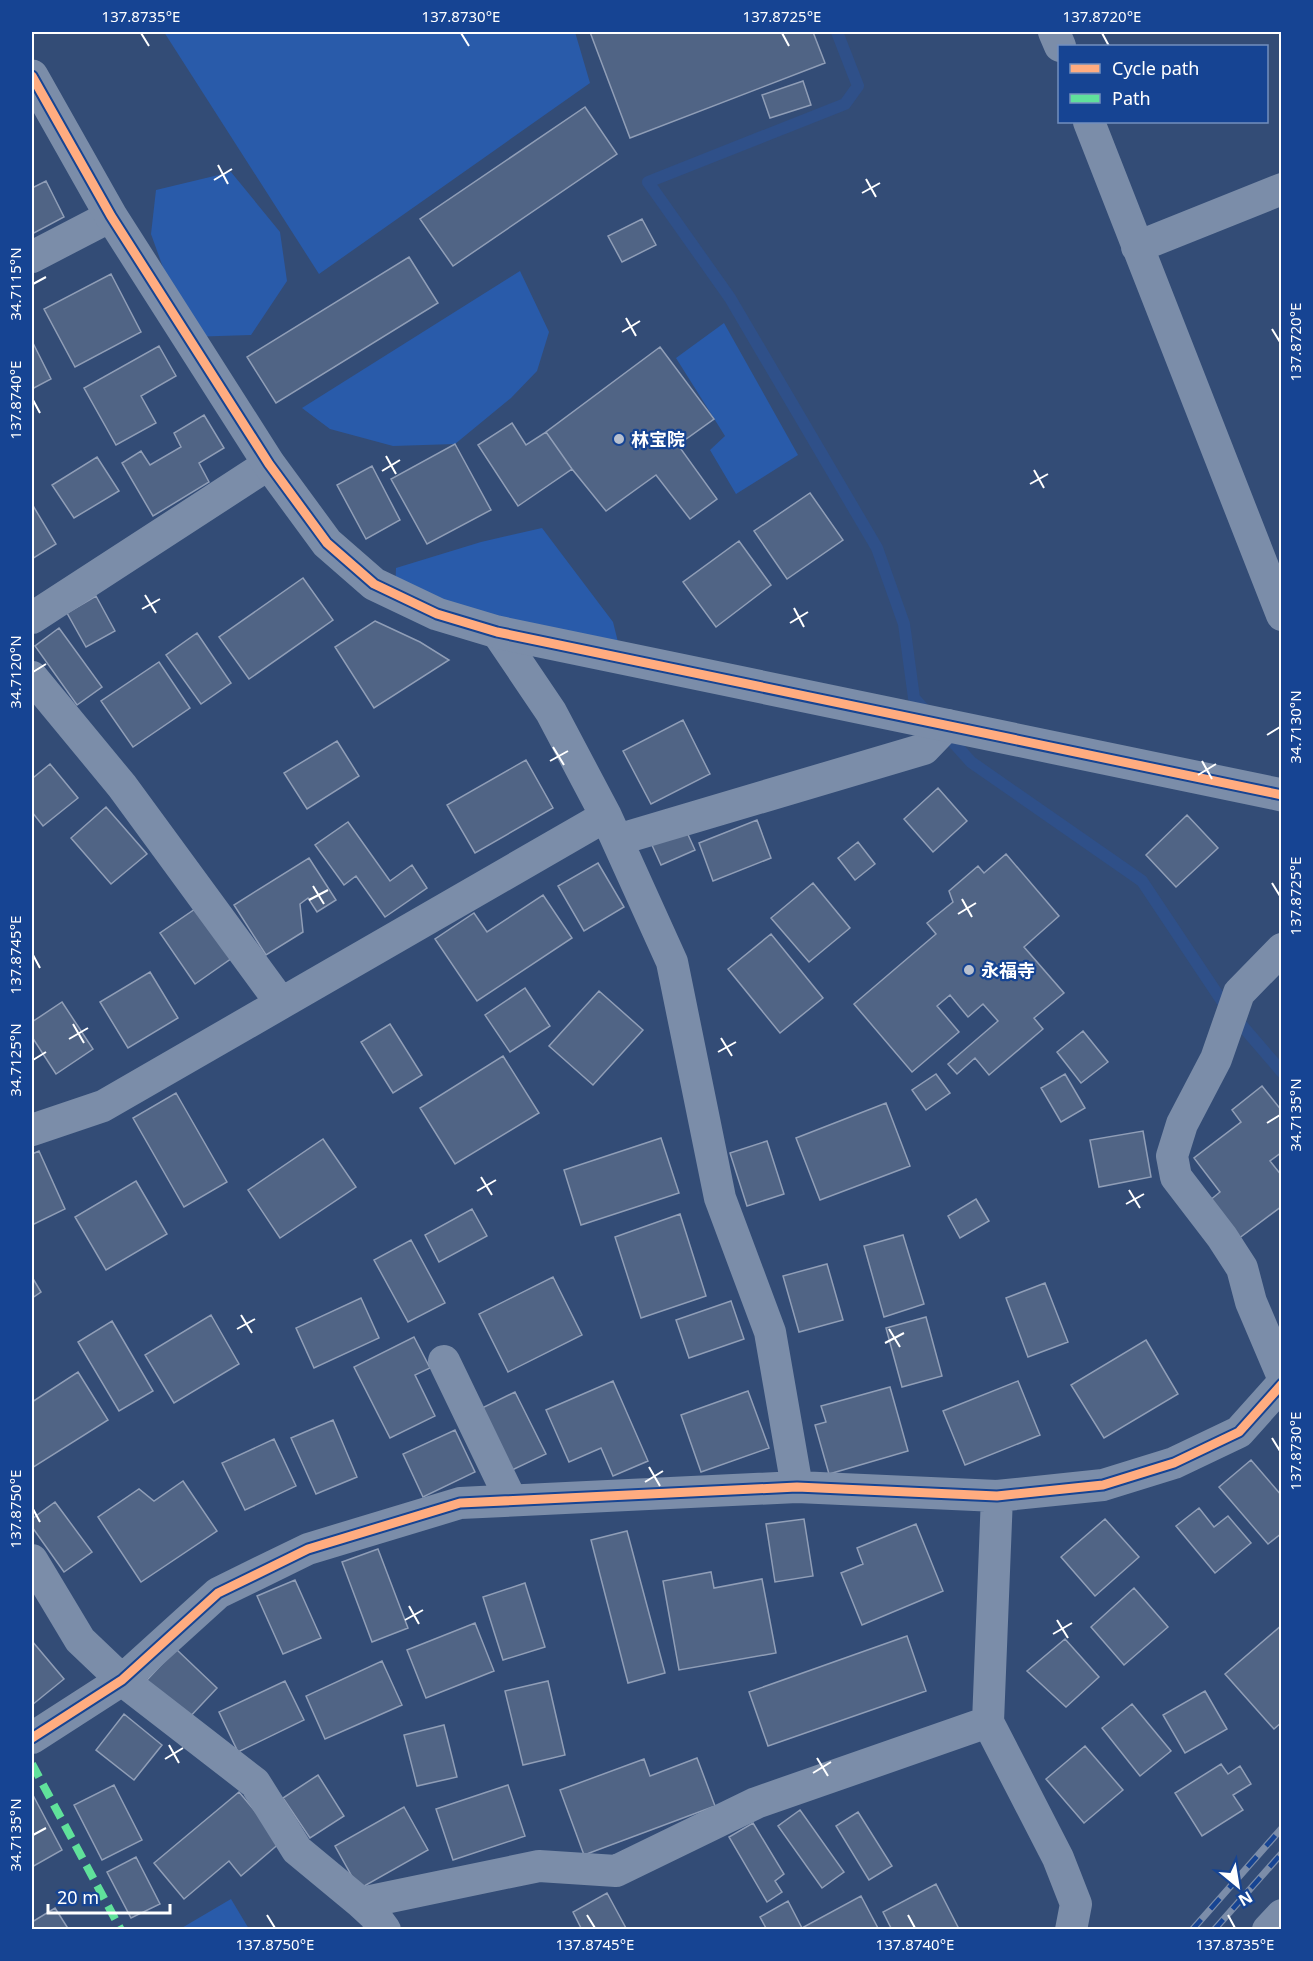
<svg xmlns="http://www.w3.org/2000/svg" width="1313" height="1961" font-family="'Noto Sans','Noto Sans JP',sans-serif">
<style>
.green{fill:#295baa}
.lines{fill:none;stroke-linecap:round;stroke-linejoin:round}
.stream{stroke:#2f5089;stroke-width:12}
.building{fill:#506485;stroke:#909eb7;stroke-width:1.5}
.minor{stroke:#7b8da9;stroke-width:32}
.tertiary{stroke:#7b8da9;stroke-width:33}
.rail-casing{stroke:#7c8da9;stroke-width:7}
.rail{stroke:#164493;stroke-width:4.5;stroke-dasharray:14;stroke-linecap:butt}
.quiet{stroke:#60e19b;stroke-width:8;stroke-dasharray:15 8;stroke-linecap:butt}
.cycleway-casing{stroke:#164493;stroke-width:13}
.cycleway{stroke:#ffac80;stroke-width:9}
.ticks{fill:none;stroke:#fff;stroke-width:2}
.poi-dot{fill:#b8c0cf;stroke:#164493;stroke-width:2}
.labels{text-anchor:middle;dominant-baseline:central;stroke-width:4.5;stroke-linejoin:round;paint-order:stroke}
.poi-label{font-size:18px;font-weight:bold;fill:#fff;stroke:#164493;text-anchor:start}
.neatline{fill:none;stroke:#fff;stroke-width:2}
.ticks-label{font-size:15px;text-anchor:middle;fill:#fff}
</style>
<rect width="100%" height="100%" fill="#334c76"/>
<path class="green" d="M164 32H575L590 83 319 274Z
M231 172 280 232 287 281 251 335 188 337 151 234 156 190Z
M520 271 549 332 537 371 511 398 455 444 393 446 330 429 302 408Z
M724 323 798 455 736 494 710 450 725 436 676 358Z
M542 528 613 622 622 658 395 594 396 568 481 542Z
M231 1899 249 1929H180Z"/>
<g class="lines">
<path class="stream" d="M837 32 858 86 845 104 648 182 730 298 877 548 904 624 914 698 929 715
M944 732 971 762 1142 881 1226 1007 1282 1072"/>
</g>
<path class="building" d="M590 32H813L825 63 630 138Z
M803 81 811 105 770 118 762 95Z
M585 107 617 154 453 266 420 219Z
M46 181 64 217 32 234V188Z
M642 219 656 245 622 262 608 236Z
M409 257 438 303 276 403 247 357Z
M111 274 141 332 75 367 44 309Z
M32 341 51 379 32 389Z
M159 346 176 376 141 396 156 423 116 445 84 388Z
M660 347 714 419 678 445 717 499 690 519 656 475 606 511 572 469 546 432Z
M204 415 224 448 199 463 209 482 153 516 122 463 141 451 150 465 181 447 174 433Z
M512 423 526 445 546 432 572 469 518 506 478 445Z
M455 444 491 510 427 544 391 479Z
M97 457 119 491 74 518 52 485Z
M372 466 400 520 366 539 337 485Z
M810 493 843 540 787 579 754 531Z
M32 504 56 544 32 559Z
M739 541 771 585 716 627 683 582Z
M303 578 333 620 249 679 219 637Z
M96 596 115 631 86 647 67 613Z
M375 621 420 642 449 660 374 708 335 647Z
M59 628 102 687 77 705 35 646Z
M197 633 231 683 201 704 166 655Z
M159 662 190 708 133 747 101 701Z
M683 720 710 774 651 804 623 751Z
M337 741 359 776 307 809 284 773Z
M526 760 553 808 475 853 447 805Z
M50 764 78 798 43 826 32 812V775L34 777Z
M938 788 967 821 933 852 904 819Z
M106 807 147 854 111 884 71 838Z
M1187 815 1218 848 1176 887 1146 855Z
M757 820 771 858 713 881 699 843Z
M348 822 390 881 412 865 427 888 385 917 356 876 344 885 315 845Z
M685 828 695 850 661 865 651 843Z
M858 842 875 864 855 880 838 858Z
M1006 854 1059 916 1024 947 1064 993 1034 1018 1043 1029 989 1075 975 1058 957 1074 948 1064 998 1021 983 1004 968 1017 950 995 937 1006 959 1032 912 1072 854 1004 936 934 927 923 953 902 949 891 978 866 984 873Z
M309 858 336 900 317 912 308 898 300 904 303 932 266 955 234 905Z
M598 863 624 907 584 931 558 886Z
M813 883 850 928 809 962 771 918Z
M543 895 572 938 477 1001 435 939 474 913 487 932Z
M198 907 232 958 195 984 160 933Z
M771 934 823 998 780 1033 728 969Z
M150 972 178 1018 128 1048 100 1002Z
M525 988 550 1026 510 1052 485 1015Z
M599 991 643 1030 593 1085 549 1046Z
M62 1002 93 1049 56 1074 32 1037V1022Z
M390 1024 422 1075 393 1093 361 1042Z
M1083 1031 1108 1062 1081 1083 1057 1052Z
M503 1056 539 1113 455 1164 420 1108Z
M936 1074 950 1093 926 1110 912 1090Z
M1065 1074 1085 1108 1061 1122 1041 1088Z
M1262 1086 1282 1111V1152L1270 1161 1282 1176V1206L1238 1239 1209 1201 1220 1192 1194 1158 1241 1122 1232 1110Z
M176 1093 227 1182 184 1207 133 1118Z
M886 1103 910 1166 820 1200 796 1138Z
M1143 1131 1151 1177 1099 1187 1090 1140Z
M661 1138 679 1193 581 1225 564 1170Z
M323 1139 356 1187 280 1238 248 1190Z
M767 1141 784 1194 747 1206 730 1153Z
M39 1151 65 1209 32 1225V1154Z
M136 1181 167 1234 106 1270 75 1217Z
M976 1199 989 1221 960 1238 948 1216Z
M472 1209 487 1236 439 1262 425 1235Z
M680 1214 706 1296 641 1318 615 1237Z
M903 1235 924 1304 884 1317 864 1246Z
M411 1240 445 1303 408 1322 374 1260Z
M827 1264 843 1320 799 1332 783 1276Z
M32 1277 41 1292 32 1298Z
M553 1277 582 1335 508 1372 479 1314Z
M1045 1283 1068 1342 1028 1357 1006 1298Z
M361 1298 379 1338 314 1368 296 1328Z
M731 1301 744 1339 689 1358 676 1320Z
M211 1315 239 1364 174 1403 145 1355Z
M926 1317 942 1376 902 1387 886 1328Z
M112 1321 153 1391 119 1411 78 1342Z
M414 1337 430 1368 415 1375 435 1416 390 1438 354 1367Z
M1146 1340 1178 1394 1104 1438 1071 1385Z
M78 1372 108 1420 32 1468V1402Z
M613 1381 648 1461 613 1476 601 1448 569 1462 546 1410Z
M1018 1381 1040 1435 965 1465 943 1411Z
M890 1387 908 1451 829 1474 815 1425 826 1422 821 1406Z
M748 1391 769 1448 701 1472 681 1415Z
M515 1392 546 1454 510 1471 480 1409Z
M333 1420 357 1477 316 1494 291 1438Z
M455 1430 475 1472 423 1497 403 1454Z
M274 1439 296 1486 245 1510 222 1463Z
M1251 1460 1282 1496V1533L1268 1544 1219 1487Z
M183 1481 217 1531 141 1582 98 1517 139 1489 154 1501Z
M55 1502 92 1552 64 1572 32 1527V1519Z
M1199 1508 1214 1527 1228 1516 1251 1543 1215 1573 1176 1526Z
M804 1519 813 1576 775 1582 766 1524Z
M1105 1519 1139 1557 1095 1596 1061 1557Z
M916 1524 943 1591 862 1625 841 1573 863 1564 857 1548Z
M627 1531 665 1673 628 1683 591 1540Z
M378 1549 408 1628 372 1642 342 1562Z
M711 1572 714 1588 762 1579 776 1653 679 1670 663 1581Z
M295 1580 321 1638 283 1654 257 1596Z
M525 1583 545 1647 503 1660 483 1597Z
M1134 1588 1168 1627 1124 1665 1091 1627Z
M475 1623 494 1671 426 1698 407 1650Z
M1282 1625V1722L1274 1729 1225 1674Z
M907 1636 926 1691 768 1746 749 1692Z
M1065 1639 1099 1677 1066 1707 1027 1671Z
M32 1641 64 1679 32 1705Z
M176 1649 217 1688 187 1720 146 1681Z
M382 1661 402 1705 325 1739 306 1696Z
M285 1681 304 1720 238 1752 219 1712Z
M548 1681 565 1755 523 1765 505 1691Z
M1205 1691 1227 1729 1185 1753 1163 1715Z
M1132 1704 1171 1751 1140 1776 1102 1728Z
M124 1714 162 1745 134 1780 96 1750Z
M444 1725 457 1777 417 1786 404 1735Z
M1085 1746 1123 1790 1084 1823 1046 1779Z
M697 1758 715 1806 584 1855 560 1790 644 1759 650 1776Z
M1221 1764 1228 1774 1240 1766 1251 1784 1233 1795 1243 1810 1202 1836 1175 1793Z
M318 1775 344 1816 310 1838 283 1798Z
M114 1785 142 1840 102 1860 74 1805Z
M508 1785 525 1836 453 1860 436 1809Z
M239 1792 281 1842 241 1876 229 1861 184 1899 154 1863Z
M34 1797 62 1850 32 1867V1799Z
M404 1807 428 1850 359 1889 335 1846Z
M800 1810 844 1872 822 1888 778 1826Z
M858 1812 892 1866 869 1880 836 1826Z
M753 1823 784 1874 775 1881 782 1892 767 1902 729 1837Z
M136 1857 160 1904 131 1918 107 1872Z
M936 1884 959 1929 892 1930 883 1912Z
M607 1893 627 1930H582L573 1912Z
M861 1896 879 1930H767L760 1917 788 1901 802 1928Z
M55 1908 69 1930H32V1922Z"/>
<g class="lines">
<path class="minor" d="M1054 32 1060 46
M1089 122 1282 615
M1137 247 1282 189
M32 257 111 216
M32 618 269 464
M497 632 551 712 606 816 672 962 720 1198 770 1332 797 1487
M32 677 122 786 281 1003
M617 840 924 749 947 725
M1282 949 1239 993 1216 1059 1182 1124 1172 1156 1176 1177 1222 1237 1242 1268 1251 1302 1282 1375
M32 1130 103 1106 606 816
M444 1361 511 1500
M997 1496 988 1722 1058 1858 1076 1904 1071 1930
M32 1560 80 1640 122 1680 255 1783 297 1850 361 1903 374 1915 385 1930
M32 1738 122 1680 218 1593 308 1549 460 1503 797 1487 997 1496 1103 1485 1174 1463 1239 1432 1282 1384
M361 1903 539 1866 616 1871 756 1803 988 1722
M1268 1930 1282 1915"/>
<path class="tertiary" d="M32 76 111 216 269 464 327 543 374 584 437 614 497 632 1282 795"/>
<defs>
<path id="rail" d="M1192 1930 1282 1828
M1214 1930 1282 1853"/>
</defs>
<use href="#rail" class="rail-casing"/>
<use href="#rail" class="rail"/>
<path class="quiet" d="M32 1764 121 1930"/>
<defs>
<path id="cycleway" d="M32 76 111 216 269 464 327 543 374 584 437 614 497 632 1282 795
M32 1738 122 1680 218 1593 308 1549 460 1503 797 1487 997 1496 1103 1485 1174 1463 1239 1432 1282 1384"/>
</defs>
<use href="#cycleway" class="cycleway-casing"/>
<use href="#cycleway" class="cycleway"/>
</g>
<path class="ticks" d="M141 33 149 46M461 33 469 46M782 33 789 46M1102 33 1109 46M218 165 228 184M866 179 876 197M214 180 232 169M862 193 880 183M33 284 46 277M626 318 636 336M1272 329 1280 342M622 332 640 321M33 400 40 413M386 456 396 474M1034 470 1044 488M382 471 400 460M1030 484 1048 474M145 595 156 613M794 608 804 627M142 609 160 599M790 623 808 612M33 672 46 664M1267 735 1280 727M553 747 564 765M550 761 568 751M1202 761 1212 779M1198 775 1216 764M1272 883 1280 896M313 886 324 904M962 899 972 917M309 900 328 890M958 914 976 903M33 955 40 968M73 1024 84 1043M721 1038 732 1056M69 1039 88 1028M718 1052 736 1042M33 1060 46 1052M1267 1123 1280 1115M481 1177 492 1195M1129 1190 1140 1208M477 1191 496 1180M1126 1204 1144 1194M241 1315 252 1333M237 1329 255 1319M889 1329 900 1347M885 1343 904 1333M1272 1438 1280 1451M649 1467 660 1486M645 1482 663 1471M33 1509 40 1522M409 1606 419 1624M405 1620 423 1610M1057 1620 1068 1638M1053 1634 1072 1623M169 1745 179 1763M817 1758 828 1776M165 1759 183 1748M813 1773 831 1762M33 1835 46 1828M267 1915 275 1928M587 1915 595 1928M908 1915 915 1928M1228 1915 1235 1928"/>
<g class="poi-dot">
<circle cx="619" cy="439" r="6"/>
<circle cx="969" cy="970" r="6"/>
</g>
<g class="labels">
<g class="poi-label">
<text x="631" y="439">林宝院</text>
<text x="981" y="970">永福寺</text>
</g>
</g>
<rect width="1313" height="1961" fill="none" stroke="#164493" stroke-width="66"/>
<rect x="1058" y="45" width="210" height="78" fill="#164493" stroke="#738fbe" stroke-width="1.5"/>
<rect x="1070" y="64" width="30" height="9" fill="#ffac80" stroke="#738fbe" stroke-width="1.5"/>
<text x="1112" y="75" font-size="18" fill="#ffffff">Cycle path</text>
<rect x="1070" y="94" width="30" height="9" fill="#60e19b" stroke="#738fbe" stroke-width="1.5"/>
<text x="1112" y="105" font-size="18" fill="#ffffff">Path</text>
<g transform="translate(1238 1886) rotate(150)" stroke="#164493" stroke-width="4.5" paint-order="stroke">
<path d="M0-4.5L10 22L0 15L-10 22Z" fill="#ffffff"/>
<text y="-9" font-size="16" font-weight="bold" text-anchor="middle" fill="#ffffff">N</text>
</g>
<path d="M48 1904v9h122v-9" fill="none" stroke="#ffffff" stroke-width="3"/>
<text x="57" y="1904" font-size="18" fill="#ffffff" stroke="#164493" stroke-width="4.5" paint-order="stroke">20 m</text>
<rect x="33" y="33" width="1247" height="1895" class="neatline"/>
<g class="ticks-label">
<text x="141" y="22">137.8735°E</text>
<text x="461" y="22">137.8730°E</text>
<text x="782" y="22">137.8725°E</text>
<text x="1102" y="22">137.8720°E</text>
<text transform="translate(16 284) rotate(-90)" y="5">34.7115°N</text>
<text transform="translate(1296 342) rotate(-90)" y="5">137.8720°E</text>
<text transform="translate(16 400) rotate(-90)" y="5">137.8740°E</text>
<text transform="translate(16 672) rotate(-90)" y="5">34.7120°N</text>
<text transform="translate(1296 727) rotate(-90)" y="5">34.7130°N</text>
<text transform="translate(1296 896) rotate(-90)" y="5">137.8725°E</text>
<text transform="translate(16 955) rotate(-90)" y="5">137.8745°E</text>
<text transform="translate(16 1060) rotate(-90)" y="5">34.7125°N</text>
<text transform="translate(1296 1115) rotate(-90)" y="5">34.7135°N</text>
<text transform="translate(1296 1451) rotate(-90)" y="5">137.8730°E</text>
<text transform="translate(16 1509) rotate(-90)" y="5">137.8750°E</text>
<text transform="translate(16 1835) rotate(-90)" y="5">34.7135°N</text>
<text x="275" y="1950">137.8750°E</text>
<text x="595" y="1950">137.8745°E</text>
<text x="915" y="1950">137.8740°E</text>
<text x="1235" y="1950">137.8735°E</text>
</g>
</svg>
